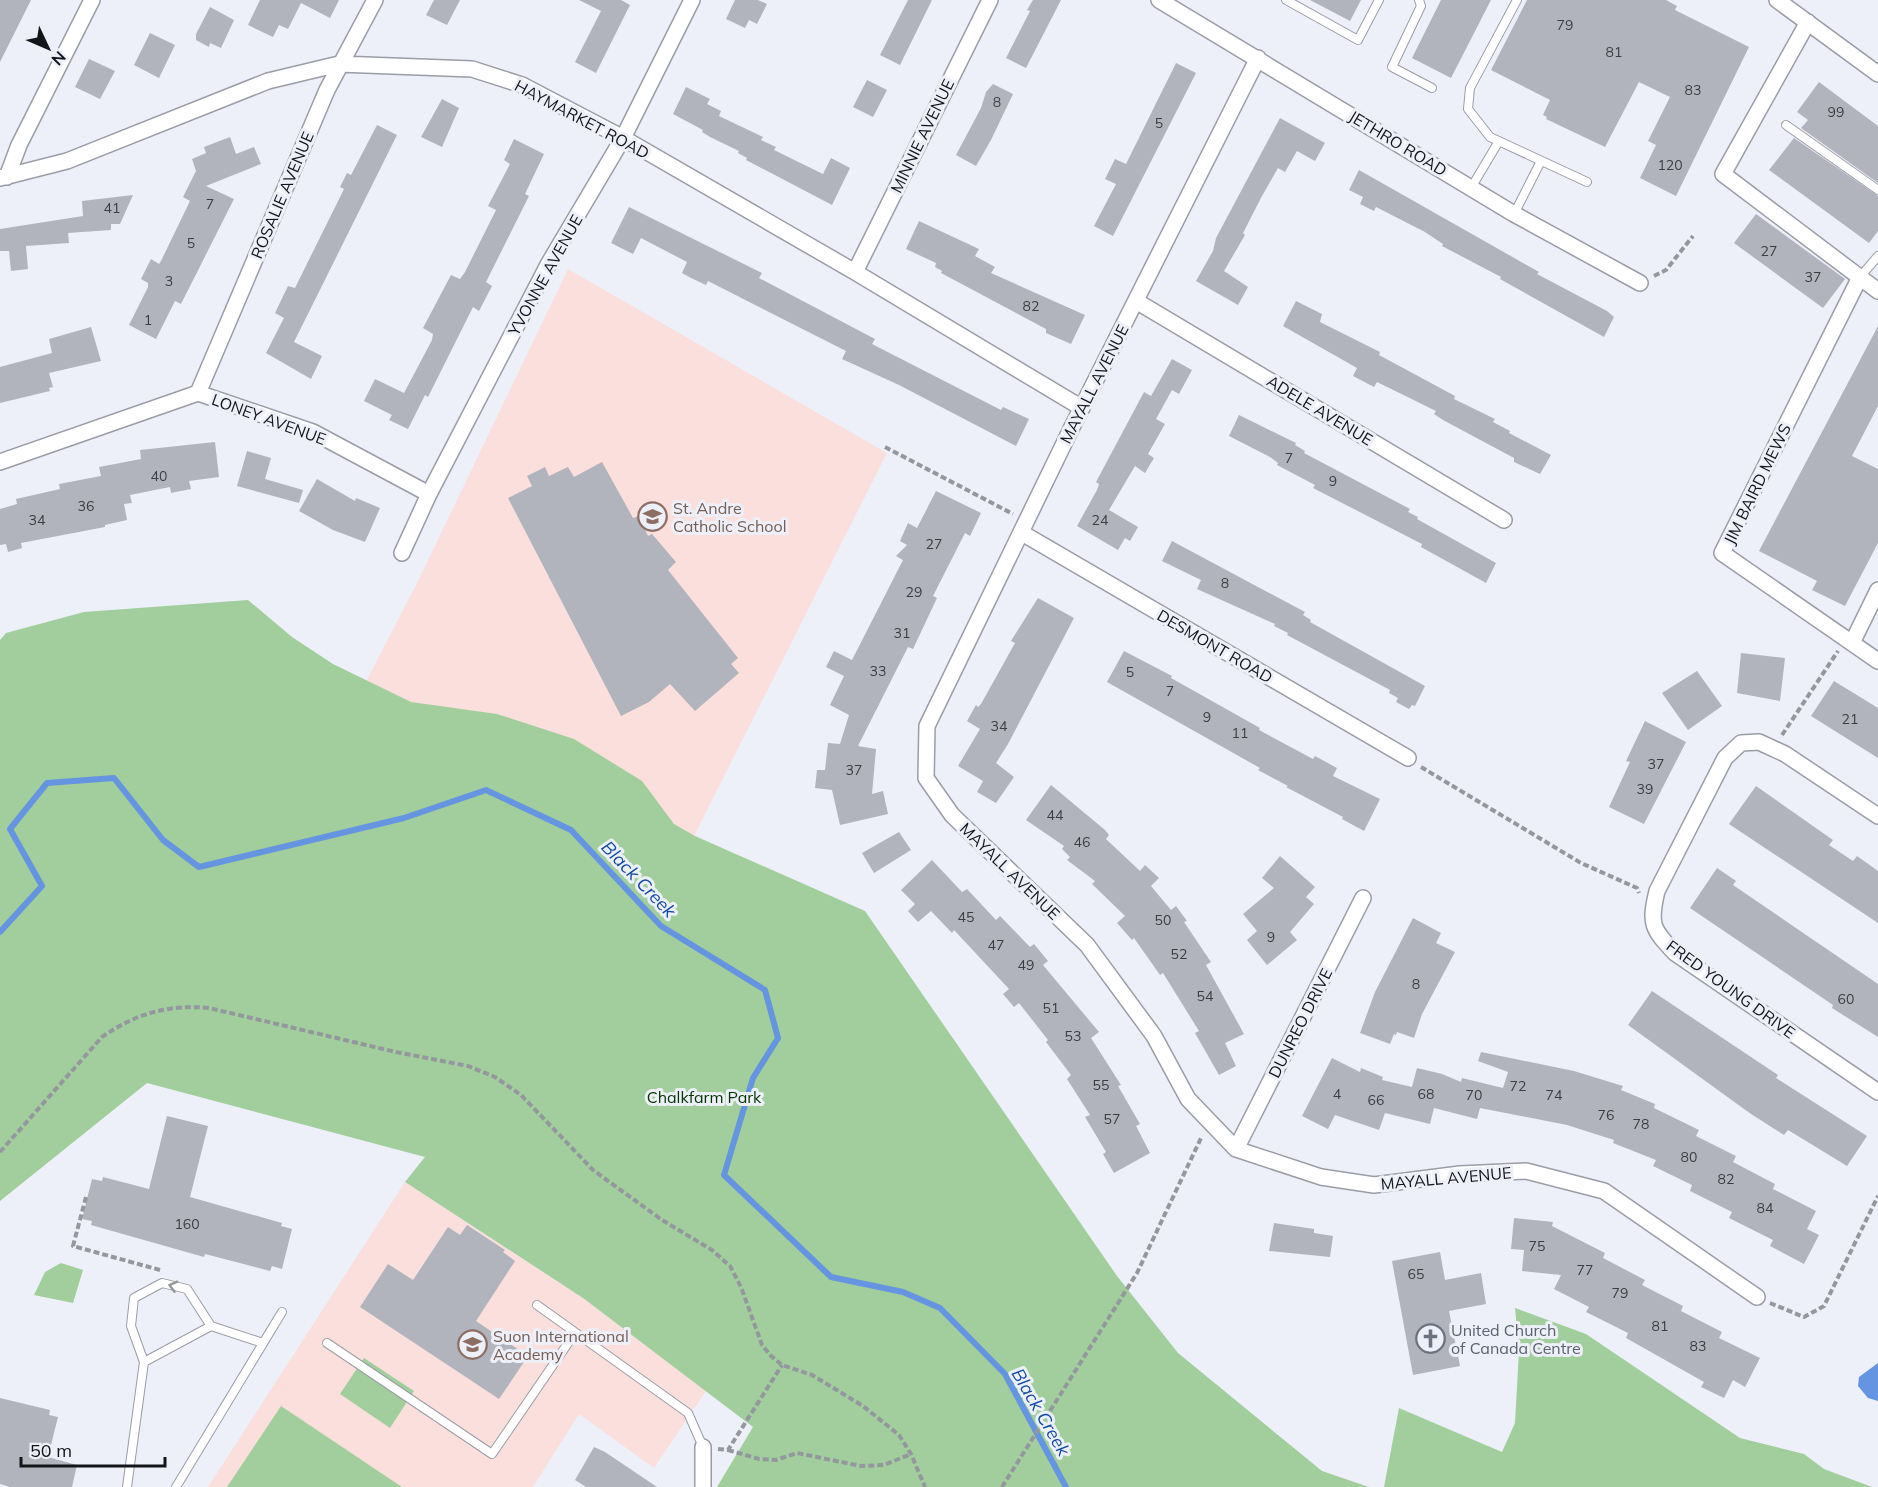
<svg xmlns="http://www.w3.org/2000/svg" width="1878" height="1487" font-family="Mulish,sans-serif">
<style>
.education{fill:#fadfdd}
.green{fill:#a1ce9c}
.water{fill:#6594e1}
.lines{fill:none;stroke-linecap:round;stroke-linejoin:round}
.stream{stroke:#6594e1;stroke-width:6}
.building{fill:#b1b4bc}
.service-casing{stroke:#9a9da5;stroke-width:10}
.minor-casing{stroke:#9a9da5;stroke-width:18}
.path{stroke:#95979e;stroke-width:4;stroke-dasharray:6 3;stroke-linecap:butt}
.service{stroke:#fff;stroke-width:8}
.minor{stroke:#fff;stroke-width:15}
.oneway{stroke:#959697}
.labels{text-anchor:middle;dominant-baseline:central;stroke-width:6;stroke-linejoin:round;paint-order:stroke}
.number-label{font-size:14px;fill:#3b3d41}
.street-label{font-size:16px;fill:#141518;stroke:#edf0f9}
.education-label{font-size:16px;fill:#785e54;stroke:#edf0f9;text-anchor:start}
.park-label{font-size:16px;fill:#033502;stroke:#edf0f9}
.worship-label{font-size:16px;fill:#5b616d;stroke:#edf0f9;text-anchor:start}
.water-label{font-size:18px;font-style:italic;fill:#134aa4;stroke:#edf0f9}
</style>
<rect width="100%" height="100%" fill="#edf0f9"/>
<path class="education" d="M568 269 887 453 694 836 531 740 354 705 418 581Z
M405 1182 583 1298 706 1391 654 1468 579 1414 533 1487H208Z"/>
<path class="green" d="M248 600 292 637 333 664 411 702 497 714 574 739 642 781 674 824 695 836 865 911 1117 1276 1178 1353 1322 1471 1369 1487H717L753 1427 583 1298 405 1182 425 1157 147 1083 0 1201V640L6 633 84 612Z
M61 1263 83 1270 73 1303 34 1295 45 1272Z
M1515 1308 1586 1334 1740 1438 1804 1454 1824 1469 1872 1487H1384L1399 1408 1502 1452 1515 1423 1519 1351Z
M364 1358 414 1391 390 1428 340 1394Z
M281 1406 402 1487H227Z"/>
<path class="water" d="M1878 1363V1401L1868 1398 1858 1386 1859 1377Z"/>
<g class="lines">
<path class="stream" d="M0 932 42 886 10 829 47 783 114 778 163 840 199 867 404 818 486 790 571 830 661 926 765 990 778 1038 753 1078 724 1175 831 1277 903 1292 940 1308 1005 1374 1066 1487"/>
</g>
<path class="building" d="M0 0H31L0 62Z
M260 0H339L330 18 301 3 288 29 279 25 273 37 248 25Z
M434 0H460L447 25 426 15Z
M579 0H621L630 5 596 73 575 62 601 11Z
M735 0H758L767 4 757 24 749 20 745 28 726 19Z
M908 0H932L900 65 880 55Z
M1033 0H1061L1026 68 1006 58 1030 11 1027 10Z
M1310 0H1361L1350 21Z
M1441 0H1491L1451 78 1412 58Z
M1527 0H1666L1677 6 1675 10 1749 47 1676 196 1640 178 1656 145 1648 141 1670 97 1639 82 1605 147 1546 119 1547 117 1543 115 1550 100 1491 70Z
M210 7 234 20 221 48 210 43 209 47 196 40V34Z
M150 33 175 45 159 78 134 65Z
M89 59 115 71 100 99 75 87Z
M1176 63 1196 73 1113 236 1094 226 1116 184 1105 179 1115 159 1126 164Z
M867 80 887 90 873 117 853 107Z
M1819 82 1878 126V183L1801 128 1808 120 1797 112Z
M993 84 1013 94 991 140 976 166 956 155 981 108 986 92Z
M686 87 710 99 707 104 721 111 719 116 763 137 761 140 776 147 774 150 823 174 831 158 850 168 832 205 746 160 747 158 738 153 739 151 710 137 702 132 703 130 673 114Z
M442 99 459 108 442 147 421 137Z
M1280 118 1325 143 1315 161 1297 151 1285 172 1278 168 1262 196 1243 233 1245 235 1224 271 1248 287 1238 305 1196 281 1213 251 1216 238Z
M377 125 397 135 294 342 322 356 311 379 266 353 284 318 275 313 288 286 295 288 344 189 340 187 347 173 351 175Z
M230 137 236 154 254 147 261 164 206 186 234 199 181 304 175 301 156 339 129 325 148 287V283L141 279 151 259 159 264 161 261 190 201 183 197 196 171 192 159 206 153 204 147Z
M1794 138 1878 196V231L1869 243 1769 170Z
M514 139 544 154 525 194 529 196 486 282 492 286 479 311 473 307 428 397 425 395 408 429 389 420 392 415 364 401 375 379 404 393 432 340 433 334 423 328 451 275 460 279 465 272 496 210 488 206 510 164 504 160Z
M1359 170 1539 272 1537 274 1607 311 1614 317 1604 337 1500 279 1501 277 1442 246 1443 244 1425 232 1376 207 1374 211 1360 204 1363 197 1349 190Z
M133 195 120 224H111V230L68 233 69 243 26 246 28 269 11 271 9 251H0V229L83 216 82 201Z
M629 207 762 273 759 278 875 339 872 344 1001 410 1003 407 1029 419 1016 446 899 385 842 359 846 351 708 281 706 285 691 278 682 273 687 262 641 238 633 254 611 243Z
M1756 214 1845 279 1823 308 1734 243Z
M919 221 979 249 975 256 995 267 991 273 1085 315 1071 344 1046 333V329L941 273 942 271 935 267 936 263 906 249Z
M1296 301 1322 314 1320 322 1380 352 1379 355 1455 396 1454 399 1495 419 1493 422 1510 431 1509 433 1551 455 1540 474 1514 462V458L1443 420 1434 414 1436 411 1377 382 1374 387 1353 376 1357 368 1283 326Z
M1878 326V406L1852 456 1878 469V543L1845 606 1812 590 1817 581 1759 551Z
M91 327 101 361 49 373 53 387 49 388 50 391 0 403V367L52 353 49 339Z
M1172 359 1192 370 1179 394 1172 390 1156 419 1165 424 1148 454 1154 458 1145 473 1135 466 1109 510 1138 527 1130 541 1125 538 1118 550 1077 526 1097 490 1099 484 1096 482 1144 392 1151 396Z
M1239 415 1296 443 1295 445 1305 451 1304 453 1410 509 1408 512 1418 517 1417 519 1496 563 1486 583 1421 547 1422 544 1313 488 1315 485 1277 465 1278 463 1270 457 1229 436Z
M215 442 219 477 189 481 191 489 171 493 170 487 130 495 132 503 124 504 127 520 105 525V527L21 543 22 548 8 552 6 544 0 545V509L17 504 16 499 60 489 59 484 101 476 99 467 141 459 140 450Z
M247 451 271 458 265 479 303 490 299 503 237 486Z
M602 462 633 518 639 516 648 536 652 534 676 562 668 570 738 658 731 664 739 673 695 711 670 684 649 702 621 716 508 498 532 486 527 476 545 467 549 476 568 467 574 477Z
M317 479 355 501 356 498 380 508 365 542 333 530 299 511Z
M936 491 981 513 970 536 965 533 933 596 937 598 913 649 908 647 858 746 876 749 872 794 883 791 888 814 840 825 832 790 815 788 817 770H825L828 743 840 744 849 715 830 705 844 676 826 667 834 651 852 660 903 560 896 556 907 545 900 541 908 523 917 528Z
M1172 541 1305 612 1303 615 1311 620 1310 622 1425 686 1415 706 1412 705 1409 709 1396 702 1398 698 1389 693 1390 690 1287 635 1288 633 1274 626 1275 624 1197 589 1201 580 1162 561Z
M1038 598 1074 618 1008 744 996 763 1014 777 996 803 977 792 983 781 958 766 980 729 967 721 976 705 978 707 981 704 1015 643 1011 641Z
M1124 651 1172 676 1171 678 1260 728 1259 730 1313 759 1315 756 1337 768 1333 776 1380 799 1364 831 1342 819 1343 817 1286 787 1288 786 1258 770 1260 768 1107 682Z
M1741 653 1785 658 1780 701 1737 693Z
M1697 671 1722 706 1688 730 1662 693Z
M1834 681 1878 708V758L1811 716Z
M1645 721 1686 742 1644 824 1609 807 1630 762 1626 761Z
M1051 785 1105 830 1109 835 1106 839 1140 871 1145 865 1159 878 1151 886 1171 910 1176 906 1187 921 1184 922 1211 962 1206 965 1244 1034 1225 1043 1236 1066 1219 1075 1195 1033 1199 1031 1163 973 1160 975 1134 938 1132 940 1117 923 1125 916 1092 884 1095 881 1067 860 1070 857 1062 849 1064 846 1026 820Z
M1756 786 1833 840 1829 845 1853 861 1857 856 1878 871V923L1729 824Z
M899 832 911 850 874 873 862 853Z
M1280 856 1315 887 1306 897 1314 904 1290 932 1297 940 1267 965 1247 940 1257 931 1243 914 1274 888 1262 878Z
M932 860 962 892 967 889 996 920 1000 916 1030 947 1034 944 1048 961 1043 965 1099 1032 1091 1038 1121 1085 1118 1086 1140 1124 1136 1126 1150 1153 1114 1173 1103 1154 1106 1152 1085 1117 1090 1115 1067 1079 1071 1075 1046 1042 1048 1040 1019 1003 1014 1007 1003 994 1009 989 954 930 952 933 931 911 918 922 908 911 915 904 901 890Z
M1717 868 1736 881 1733 885 1878 984V1037L1832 1008 1833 1005 1690 908Z
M1413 918 1441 933 1436 943 1455 952 1422 1014 1414 1038 1397 1032 1396 1035 1394 1034 1390 1044 1360 1033 1375 992Z
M1652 991 1778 1075 1776 1078 1867 1136 1847 1166 1788 1130 1784 1135 1751 1114 1628 1025Z
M1481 1052 1574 1071 1623 1086 1621 1090 1655 1104 1654 1108 1699 1130 1696 1136 1736 1156 1733 1162 1775 1184 1773 1189 1816 1211 1807 1229 1819 1235 1804 1264 1770 1246 1773 1240 1729 1218 1732 1212 1690 1191 1692 1185 1653 1166 1656 1160 1613 1143 1614 1140 1567 1125 1480 1108 1477 1119 1434 1108 1430 1124 1385 1113 1379 1130 1335 1115 1328 1129 1302 1116 1332 1058 1360 1072 1361 1068 1383 1077 1382 1080 1412 1087 1417 1068 1442 1074 1461 1082 1462 1078 1503 1088 1508 1072 1478 1061Z
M167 1116 208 1126 190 1197 282 1223 281 1226 292 1229 282 1269 272 1266 270 1271 205 1254 204 1257 91 1225 92 1221 82 1219 92 1179 102 1181 103 1177 149 1189Z
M1514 1218 1553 1222 1552 1226 1605 1253 1603 1258 1645 1280 1642 1285 1683 1306 1681 1311 1722 1332 1719 1338 1760 1358 1745 1387 1733 1380 1724 1398 1701 1387 1704 1382 1626 1338 1628 1333 1586 1312 1589 1307 1554 1289 1561 1275 1522 1271 1524 1250 1511 1249Z
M1274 1223 1314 1229V1233L1333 1236 1330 1257 1269 1251Z
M467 1225 505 1250 503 1252 515 1261 476 1321 528 1356 499 1399 360 1307 388 1264 413 1280 448 1227 460 1235Z
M1440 1252 1445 1280 1481 1273 1486 1304 1449 1311 1460 1366 1413 1375 1392 1261Z
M0 1398 50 1410 49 1415 58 1417 48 1457 77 1465 72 1487H10L0 1484Z
M594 1447 605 1452 657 1487H586L575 1480Z"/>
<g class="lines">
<defs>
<path id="service" d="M1286 0 1358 40 1379 0
M1419 0 1421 6 1392 67 1432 88
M1517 0 1470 88 1468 109 1490 137 1587 182
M1786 125 1878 190
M1471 188 1499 141
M1514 214 1541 161
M1860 277 1878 256
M537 1305 688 1413 703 1447
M327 1343 492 1454 575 1333
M144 1362 131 1326 134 1298 162 1283 187 1289 211 1326
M127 1487 144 1362 211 1326 263 1343
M176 1487 282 1312"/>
<path id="minor" d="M1159 0 1514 214 1640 283
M1777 0 1878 74
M1808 22 1723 174 1878 291
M1258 58 1071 429 927 726 926 778 952 815 1087 945 1154 1036 1188 1099 1236 1149 1321 1177 1374 1185 1460 1174 1526 1171 1604 1191 1757 1297
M7 177 19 145 92 0
M0 178 67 161 268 81 339 64 472 69 522 85 623 138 855 272 1082 408
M855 272 990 0
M1860 277 1722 553 1878 661
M1136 301 1504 520
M198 393 327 90 375 0
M0 462 198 393 313 432 429 494
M1022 533 1408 758
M402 553 429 494 549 263 623 138 692 0
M1852 643 1878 590
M1878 816 1785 754 1759 742 1741 743 1725 758 1657 891C1649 924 1652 929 1675 953L1878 1092
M1236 1149 1363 898
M703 1487V1447"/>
</defs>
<use href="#service" class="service-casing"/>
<use href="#minor" class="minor-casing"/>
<path class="path" d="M1654 276 1666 270 1693 236
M885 447 1013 514
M1782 735 1838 651
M1421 767 1581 863 1637 888 1639 893
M0 1152 102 1037C135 1014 168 1004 209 1008L396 1052 468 1066 495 1077 521 1095 593 1170 662 1220 712 1250 730 1266 741 1287 762 1345 771 1356 782 1365 812 1375 863 1406 899 1435 911 1454 925 1487
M86 1197 73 1246 160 1270
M1770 1303 1804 1317 1824 1306 1878 1196
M718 1449 728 1450 782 1365
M728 1450 759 1459 776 1460 797 1453 861 1466 884 1465 911 1454
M1002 1487 1137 1273 1202 1136"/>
<use href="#service" class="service"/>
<use href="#minor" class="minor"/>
</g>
<defs><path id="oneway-chevron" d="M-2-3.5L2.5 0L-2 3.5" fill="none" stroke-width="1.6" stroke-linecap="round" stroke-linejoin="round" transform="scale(1.5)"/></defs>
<use class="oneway" href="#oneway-chevron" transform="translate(173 1286) rotate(-165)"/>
<defs>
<symbol id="school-ring" viewBox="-11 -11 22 22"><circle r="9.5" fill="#edf0f9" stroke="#8d6e63" stroke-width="1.5"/><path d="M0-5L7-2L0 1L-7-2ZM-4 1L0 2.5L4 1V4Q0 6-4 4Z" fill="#8d6e63"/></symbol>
<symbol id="church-ring" viewBox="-11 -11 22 22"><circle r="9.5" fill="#edf0f9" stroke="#6b7280" stroke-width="1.5"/><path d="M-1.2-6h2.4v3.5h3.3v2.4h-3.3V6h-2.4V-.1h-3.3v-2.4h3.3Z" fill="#6b7280"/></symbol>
</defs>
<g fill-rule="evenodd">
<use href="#school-ring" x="636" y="500" width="33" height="33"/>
<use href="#church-ring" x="1414" y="1322" width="33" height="33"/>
<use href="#school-ring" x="456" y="1328" width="33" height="33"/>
</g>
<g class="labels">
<g class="number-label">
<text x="1565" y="25">79</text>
<text x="1614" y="52">81</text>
<text x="1693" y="90">83</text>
<text x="997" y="102">8</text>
<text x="1836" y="112">99</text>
<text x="1159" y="123">5</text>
<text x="1670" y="165">120</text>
<text x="210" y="204">7</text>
<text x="112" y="208">41</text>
<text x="191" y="243">5</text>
<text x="1769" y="251">27</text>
<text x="1813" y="277">37</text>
<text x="169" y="281">3</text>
<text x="1031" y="306">82</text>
<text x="148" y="320">1</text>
<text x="1289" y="458">7</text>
<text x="159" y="476">40</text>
<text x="1333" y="481">9</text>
<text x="86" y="506">36</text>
<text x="37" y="520">34</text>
<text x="1100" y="520">24</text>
<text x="934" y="544">27</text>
<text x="1225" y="583">8</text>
<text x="914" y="592">29</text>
<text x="902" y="633">31</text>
<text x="878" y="671">33</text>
<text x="1130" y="672">5</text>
<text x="1170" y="691">7</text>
<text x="1207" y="717">9</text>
<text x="1850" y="719">21</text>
<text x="999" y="726">34</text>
<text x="1240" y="733">11</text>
<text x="1656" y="764">37</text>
<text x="854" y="770">37</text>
<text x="1645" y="789">39</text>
<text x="1055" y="815">44</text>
<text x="1082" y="842">46</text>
<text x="966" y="917">45</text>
<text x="1163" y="920">50</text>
<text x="1271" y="937">9</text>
<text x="996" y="945">47</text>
<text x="1179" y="954">52</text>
<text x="1026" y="965">49</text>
<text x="1416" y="984">8</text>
<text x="1205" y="996">54</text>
<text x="1846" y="999">60</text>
<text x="1051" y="1008">51</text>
<text x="1073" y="1036">53</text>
<text x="1101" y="1085">55</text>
<text x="1518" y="1086">72</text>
<text x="1337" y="1094">4</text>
<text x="1426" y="1094">68</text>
<text x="1474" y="1095">70</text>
<text x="1554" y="1095">74</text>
<text x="1376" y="1100">66</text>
<text x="1606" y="1115">76</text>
<text x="1112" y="1119">57</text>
<text x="1641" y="1124">78</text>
<text x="1689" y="1157">80</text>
<text x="1726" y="1179">82</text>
<text x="1765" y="1208">84</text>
<text x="187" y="1224">160</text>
<text x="1537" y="1246">75</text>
<text x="1585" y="1270">77</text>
<text x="1416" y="1274">65</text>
<text x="1620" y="1293">79</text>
<text x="1660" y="1326">81</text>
<text x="1698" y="1346">83</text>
</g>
<g class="street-label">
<text transform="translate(582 119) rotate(28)">HAYMARKET ROAD</text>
<text transform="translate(922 136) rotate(-64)">MINNIE AVENUE</text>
<text transform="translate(1398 143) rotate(31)">JETHRO ROAD</text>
<text transform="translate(282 195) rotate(-67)">ROSALIE AVENUE</text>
<text transform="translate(545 275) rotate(-61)">YVONNE AVENUE</text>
<text transform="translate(1094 384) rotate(-63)">MAYALL AVENUE</text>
<text transform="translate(1320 410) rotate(31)">ADELE AVENUE</text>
<text transform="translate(269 419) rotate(20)">LONEY AVENUE</text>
<text transform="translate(1757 484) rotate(-64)">JIM BAIRD MEWS</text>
<text transform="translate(1215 646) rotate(30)">DESMONT ROAD</text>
<text transform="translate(1010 871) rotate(44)">MAYALL AVENUE</text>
<text transform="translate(1731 989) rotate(36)">FRED YOUNG DRIVE</text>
<text transform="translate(1300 1023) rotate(-63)">DUNREO DRIVE</text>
<text transform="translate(1446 1178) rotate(-5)">MAYALL AVENUE</text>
</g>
<g class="education-label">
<text x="673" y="508">St. Andre<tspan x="673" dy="18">Catholic School</tspan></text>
<text x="493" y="1336">Suon International<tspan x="493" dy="18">Academy</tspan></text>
</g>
<g class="park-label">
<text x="704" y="1097">Chalkfarm Park</text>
</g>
<g class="worship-label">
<text x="1451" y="1330">United Church<tspan x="1451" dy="18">of Canada Centre</tspan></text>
</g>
<g class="water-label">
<text transform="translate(639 879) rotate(46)">Black Creek</text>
<text transform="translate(1041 1412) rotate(60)">Black Creek</text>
</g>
</g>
<g transform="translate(48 48) rotate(134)" stroke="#edf0f9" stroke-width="4.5" paint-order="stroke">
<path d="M0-4.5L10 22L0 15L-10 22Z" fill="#141518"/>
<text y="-9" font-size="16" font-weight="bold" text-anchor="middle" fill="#141518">N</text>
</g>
<path d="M21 1457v9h144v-9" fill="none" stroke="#141518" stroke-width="3"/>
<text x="30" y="1457" font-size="18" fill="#141518" stroke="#edf0f9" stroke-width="4.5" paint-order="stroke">50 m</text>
</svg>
